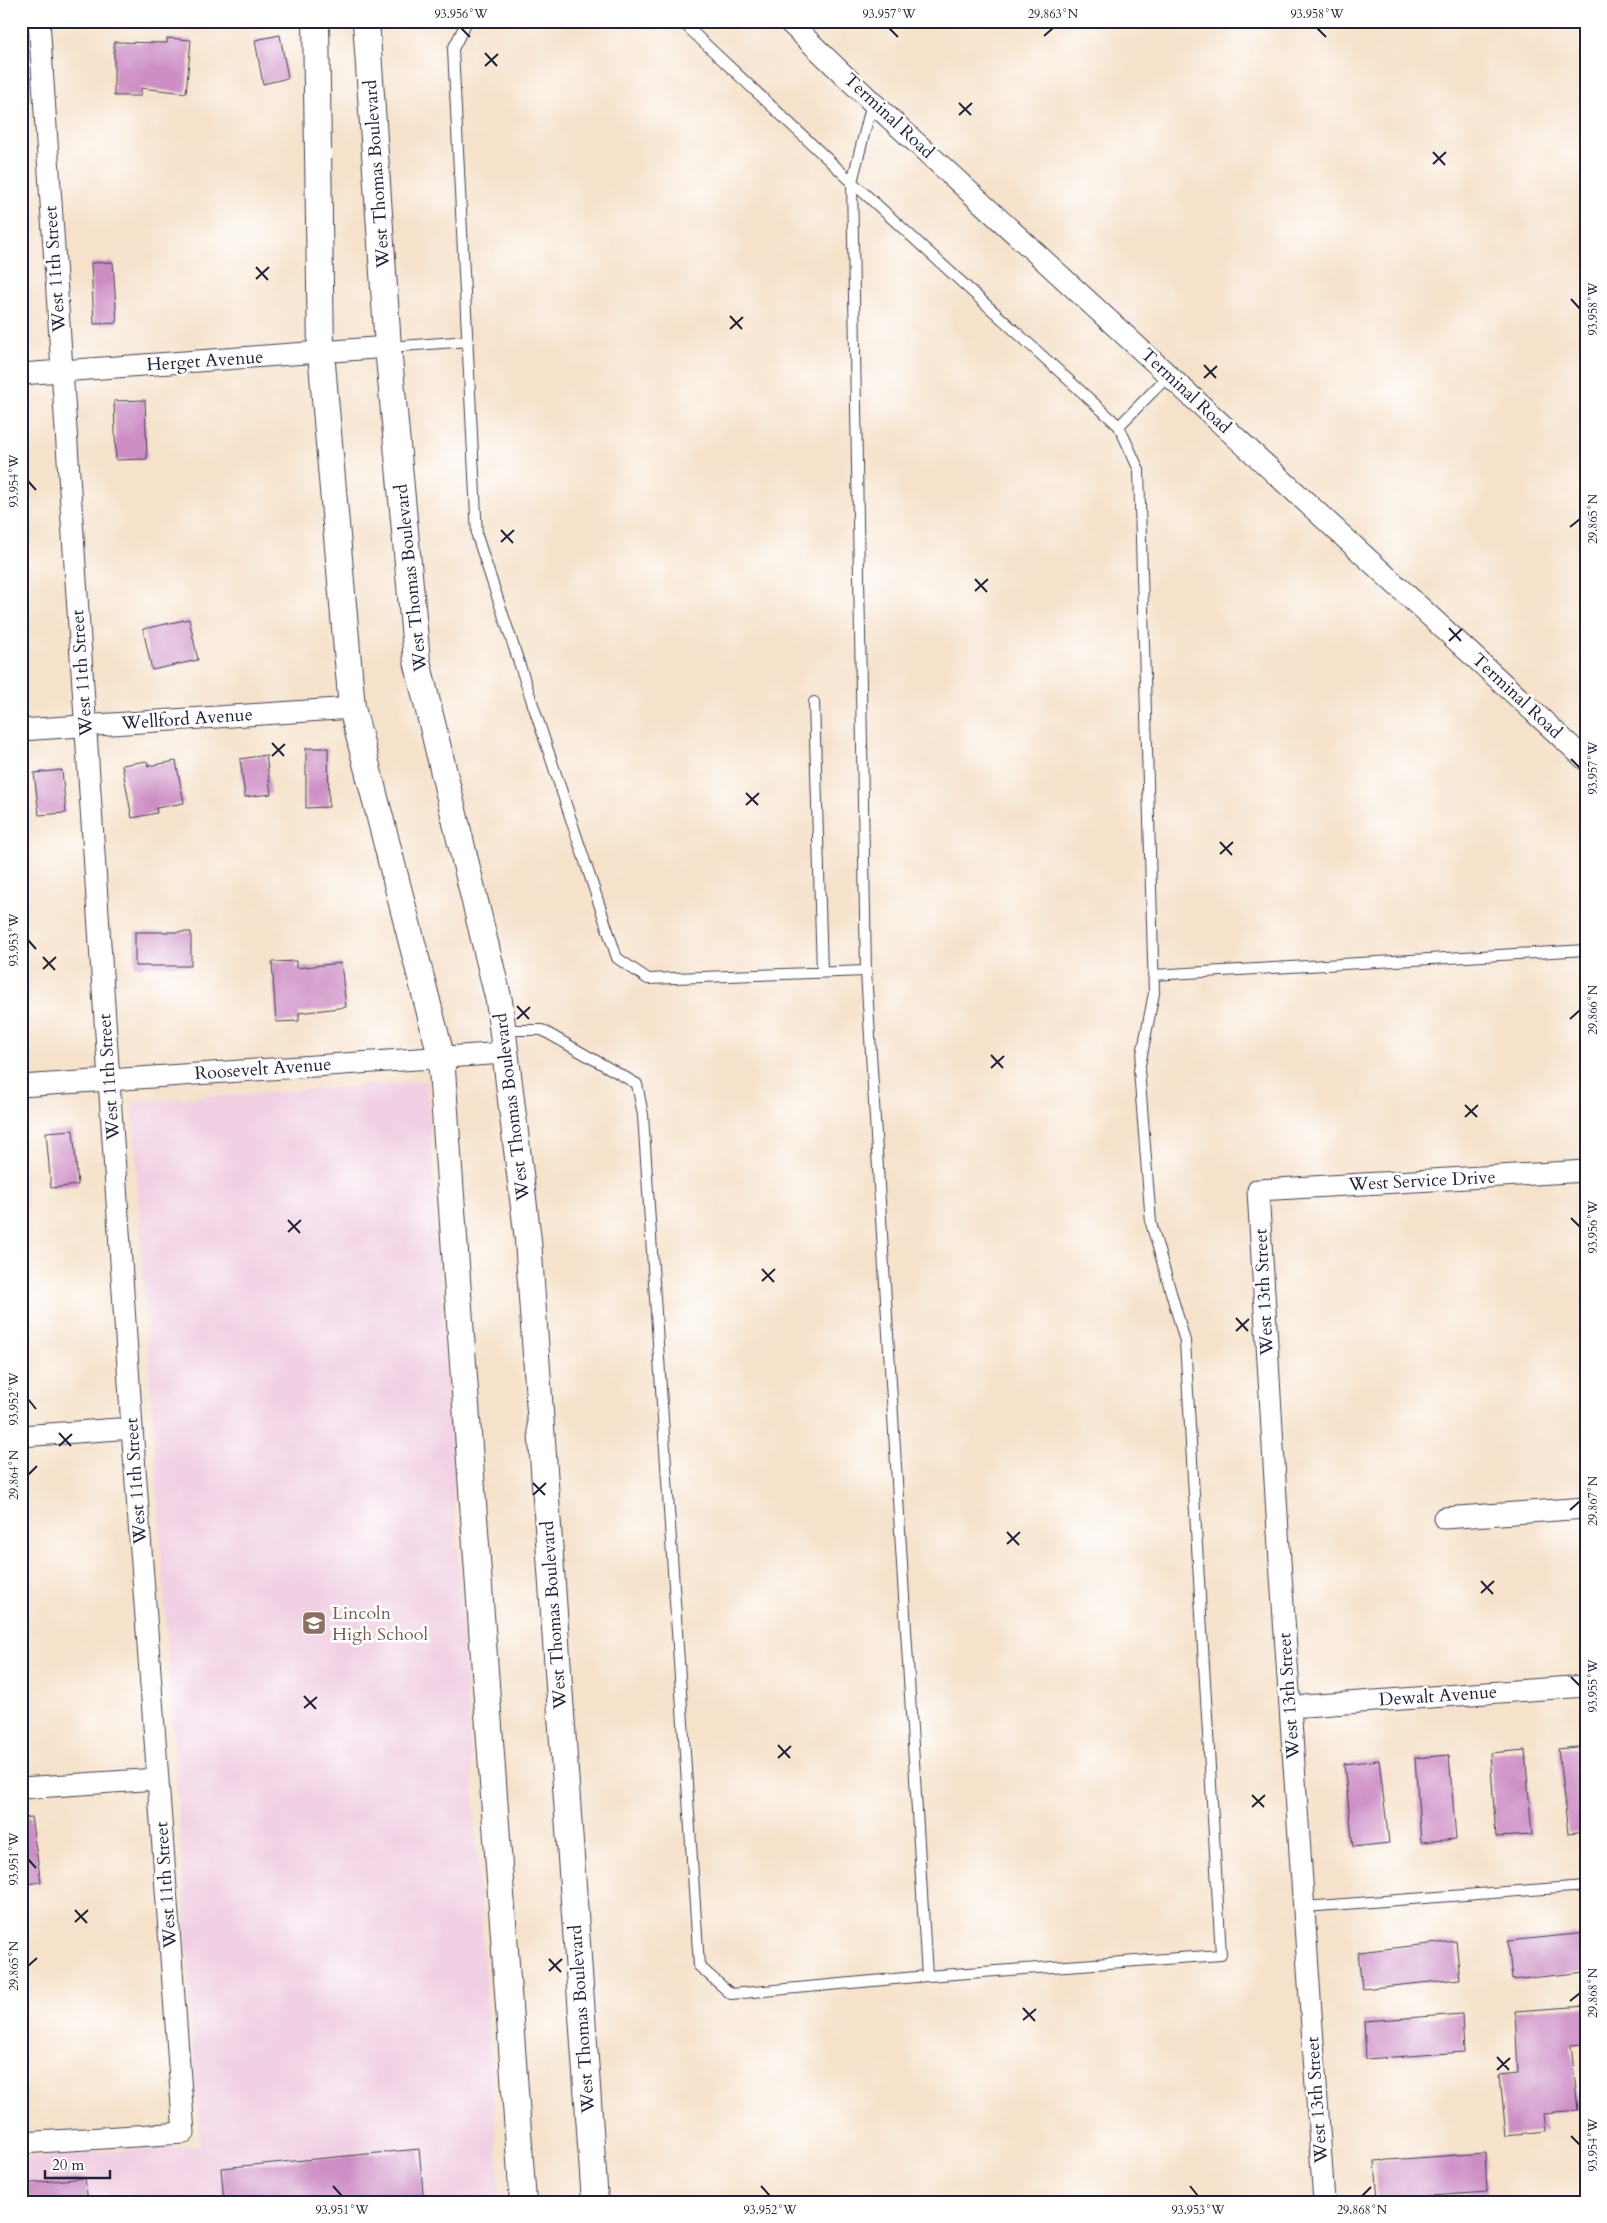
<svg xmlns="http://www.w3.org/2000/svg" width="1607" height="2223" font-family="Cardo,serif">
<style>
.built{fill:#f1d0e3}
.building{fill:#cd8ec5}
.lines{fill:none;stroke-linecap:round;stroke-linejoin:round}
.service-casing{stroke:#423f51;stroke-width:12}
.minor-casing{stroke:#423f51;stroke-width:23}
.tertiary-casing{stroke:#423f51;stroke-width:28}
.service{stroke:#fff;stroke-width:10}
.minor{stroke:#fff;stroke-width:21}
.tertiary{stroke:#fff;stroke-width:26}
.ticks{fill:none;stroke:#22223b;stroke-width:2}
.labels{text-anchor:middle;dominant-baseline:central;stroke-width:5;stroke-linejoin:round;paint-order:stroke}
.street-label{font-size:18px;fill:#22223b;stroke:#fff}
.education-label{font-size:18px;fill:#785e54;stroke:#fff;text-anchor:start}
.neatline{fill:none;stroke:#22223b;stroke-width:2}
.ticks-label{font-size:12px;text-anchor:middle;fill:#22223b}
</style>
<rect width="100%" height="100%" fill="#fff"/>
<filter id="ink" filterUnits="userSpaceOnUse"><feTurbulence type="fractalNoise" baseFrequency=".02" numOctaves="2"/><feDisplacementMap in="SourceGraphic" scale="10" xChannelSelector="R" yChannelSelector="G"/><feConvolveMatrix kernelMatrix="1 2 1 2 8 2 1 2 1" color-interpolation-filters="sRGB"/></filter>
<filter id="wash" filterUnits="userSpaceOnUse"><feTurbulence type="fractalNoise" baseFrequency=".0096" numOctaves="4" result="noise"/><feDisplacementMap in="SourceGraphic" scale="20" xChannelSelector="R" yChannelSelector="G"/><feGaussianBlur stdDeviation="1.12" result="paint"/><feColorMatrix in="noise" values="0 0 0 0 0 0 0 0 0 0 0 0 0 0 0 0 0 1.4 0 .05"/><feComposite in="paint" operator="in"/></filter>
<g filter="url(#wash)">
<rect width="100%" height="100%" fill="#f6e2cb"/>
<path class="built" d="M427 1081 500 2202H21V2158L200 2145 132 1102Z"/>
<g id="blocks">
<path class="building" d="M280 35 288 78 263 84 255 40Z
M167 38 191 40 186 93 141 88V96H114V42L167 43Z
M113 262 117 323 94 324 91 263Z
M145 400 147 459 116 460 114 401Z
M189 619 198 660 152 670 143 629Z
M306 748H328L329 807 306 808Z
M266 755 271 794 245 797 240 759Z
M147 761 148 766 176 761 184 803 156 808 157 813 132 818 122 765Z
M62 770 66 813 39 815 34 773Z
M135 932H191V966H135Z
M296 961V968L341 963 346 1007 299 1013V1021L276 1022 272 962Z
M73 1130 78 1185 51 1188 46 1132Z
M1586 1746V1831L1568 1833 1558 1749Z
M1525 1750 1532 1835 1496 1837 1490 1753Z
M1449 1755 1456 1839 1421 1842 1415 1758Z
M1379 1760 1389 1843 1353 1847 1344 1764Z
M31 1817 41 1882 21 1885V1818Z
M1586 1933V1972L1512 1980 1508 1941Z
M1456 1941 1460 1979 1362 1989 1358 1952Z
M1586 2006V2044L1571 2045 1578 2110 1544 2113 1546 2132 1506 2136 1500 2075 1518 2073 1515 2011Z
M1462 2014 1464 2052 1366 2059 1364 2021Z
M419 2149 424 2202H224L221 2168Z
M1485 2153 1487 2192 1378 2200 1375 2161Z
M85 2178 88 2202H21V2184Z"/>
</g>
</g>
<g filter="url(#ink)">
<use href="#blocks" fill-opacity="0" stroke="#423f51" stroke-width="1"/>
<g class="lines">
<defs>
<path id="service" d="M467 21 453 49 477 536 617 958 648 979 866 971
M872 103 852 182 866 971 927 1976
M389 347 468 341
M1119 426 1169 375
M814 702 822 972
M1153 975 1586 950
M503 1030H542L637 1084 643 1115 699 1966 731 1994 927 1976 1221 1955 1185 1341 1151 1223 1139 1070 1154 993 1139 470 1119 426 852 182 681 21
M1304 1907 1586 1886"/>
<path id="minor" d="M788 21 872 102 1586 760
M21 374 388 347
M21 730 352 708
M21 1086 505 1053
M21 1436 132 1428
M1444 1518 1586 1508
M1290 1707 1586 1686
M21 1788 158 1779
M21 2143 184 2133 132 1428 39 21
M1324 2202 1278 1532 1258 1190 1586 1171"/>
<path id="tertiary" d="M316 21 321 352 352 708 441 1056 523 2202
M366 21 388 347 417 661 499 1001 528 1240 595 2202"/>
</defs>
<use href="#service" class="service-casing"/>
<use href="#minor" class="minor-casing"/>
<use href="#tertiary" class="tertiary-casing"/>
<use href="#service" class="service"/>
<use href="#minor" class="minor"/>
<use href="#tertiary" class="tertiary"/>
</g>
</g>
<path class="ticks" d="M461 28 470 37M889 28 898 37M1317 28 1326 37M1044 36 1053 28M485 53 497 66M485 66 498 54M959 103 971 115M959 115 972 103M1433 152 1445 165M1433 164 1446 152M256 267 268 280M256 279 269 267M1571 299 1580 309M730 316 742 329M730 329 743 317M1204 365 1216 378M1204 378 1217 366M28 481 36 490M1570 527 1580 519M501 530 513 543M501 542 514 530M975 579 987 592M975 591 988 579M1449 628 1461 641M1449 641 1462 629M272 743 284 756M272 756 285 744M1571 759 1580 768M746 793 758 805M746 805 759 793M1220 842 1232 855M1220 854 1233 842M28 940 36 949M43 957 55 970M43 969 56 957M517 1006 529 1019M517 1019 530 1007M1570 1019 1580 1010M991 1055 1003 1068M991 1068 1004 1056M1465 1105 1477 1117M1465 1117 1478 1105M1571 1218 1580 1227M288 1220 300 1233M288 1232 301 1220M762 1269 774 1282M762 1281 775 1269M1236 1318 1248 1331M1236 1331 1249 1319M28 1399 36 1409M59 1433 71 1446M59 1446 72 1434M28 1475 37 1466M533 1483 545 1495M533 1495 546 1483M1570 1510 1580 1501M1007 1532 1019 1545M1007 1544 1020 1532M1481 1581 1493 1594M1481 1593 1494 1581M1571 1677 1580 1686M304 1696 316 1709M304 1708 317 1697M778 1745 790 1758M778 1758 791 1746M1252 1795 1264 1807M1252 1807 1265 1795M28 1859 36 1868M75 1910 87 1923M75 1922 88 1910M549 1959 561 1972M28 1966 37 1958M549 1971 562 1959M1570 2001 1580 1993M1023 2008 1035 2021M1023 2020 1036 2009M1497 2057 1509 2070M1497 2070 1510 2058M1571 2136 1580 2145M333 2186 342 2196M761 2186 770 2196M1190 2186 1198 2196M1362 2196 1371 2187"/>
<defs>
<symbol id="school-square" viewBox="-11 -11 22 22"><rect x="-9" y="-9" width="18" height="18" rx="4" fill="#8d6e63" stroke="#fff"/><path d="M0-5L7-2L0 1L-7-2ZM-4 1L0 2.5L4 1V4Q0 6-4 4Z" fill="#fff"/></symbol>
</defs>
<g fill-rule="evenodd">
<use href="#school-square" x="300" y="1609" width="28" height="28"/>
</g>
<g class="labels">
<g class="street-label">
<text transform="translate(889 116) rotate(43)">Terminal Road</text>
<text transform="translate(377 174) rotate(-94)">West Thomas Boulevard</text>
<text transform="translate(55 269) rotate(-94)">West 11th Street</text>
<text transform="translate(205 361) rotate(-4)">Herget Avenue</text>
<text transform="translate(1186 391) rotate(43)">Terminal Road</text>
<text transform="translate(411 578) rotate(-96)">West Thomas Boulevard</text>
<text transform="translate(82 673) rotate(-94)">West 11th Street</text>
<text transform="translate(1517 696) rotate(43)">Terminal Road</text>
<text transform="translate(187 719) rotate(-4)">Wellford Avenue</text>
<text transform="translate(263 1069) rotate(-4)">Roosevelt Avenue</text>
<text transform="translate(109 1077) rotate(-94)">West 11th Street</text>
<text transform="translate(512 1107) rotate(-97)">West Thomas Boulevard</text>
<text transform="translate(1422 1181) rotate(-3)">West Service Drive</text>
<text transform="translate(1264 1292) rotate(-93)">West 13th Street</text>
<text transform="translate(136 1481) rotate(-94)">West 11th Street</text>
<text transform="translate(554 1615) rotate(-94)">West Thomas Boulevard</text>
<text transform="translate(1289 1696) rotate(-94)">West 13th Street</text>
<text transform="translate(1438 1696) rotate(-4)">Dewalt Avenue</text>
<text transform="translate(166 1885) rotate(-94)">West 11th Street</text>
<text transform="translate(582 2019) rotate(-94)">West Thomas Boulevard</text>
<text transform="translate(1317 2100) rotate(-94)">West 13th Street</text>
</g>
<g class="education-label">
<text x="332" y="1613">Lincoln<tspan x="332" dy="21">High School</tspan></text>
</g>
</g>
<rect width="1607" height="2223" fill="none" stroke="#fff" stroke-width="55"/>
<path d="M45 2170v8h65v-8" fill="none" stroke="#22223b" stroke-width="2.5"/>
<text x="52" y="2170" font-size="15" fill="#22223b" stroke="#ffffff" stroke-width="4" paint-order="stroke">20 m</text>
<rect x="28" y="28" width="1552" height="2168" class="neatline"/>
<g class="ticks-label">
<text x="461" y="18">93.956°W</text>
<text x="889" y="18">93.957°W</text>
<text x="1053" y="18">29.863°N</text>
<text x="1317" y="18">93.958°W</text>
<text transform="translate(1593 309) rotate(-90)" y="4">93.958°W</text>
<text transform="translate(14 481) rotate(-90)" y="4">93.954°W</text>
<text transform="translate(1593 519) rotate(-90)" y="4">29.865°N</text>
<text transform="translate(1593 768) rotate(-90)" y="4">93.957°W</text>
<text transform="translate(14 940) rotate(-90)" y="4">93.953°W</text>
<text transform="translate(1593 1010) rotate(-90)" y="4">29.866°N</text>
<text transform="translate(1593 1227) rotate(-90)" y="4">93.956°W</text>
<text transform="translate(14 1399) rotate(-90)" y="4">93.952°W</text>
<text transform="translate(14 1475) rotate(-90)" y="4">29.864°N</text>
<text transform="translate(1593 1501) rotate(-90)" y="4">29.867°N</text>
<text transform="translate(1593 1686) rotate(-90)" y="4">93.955°W</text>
<text transform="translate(14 1859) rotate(-90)" y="4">93.951°W</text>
<text transform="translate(14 1966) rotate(-90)" y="4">29.865°N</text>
<text transform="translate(1593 1993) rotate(-90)" y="4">29.868°N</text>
<text transform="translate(1593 2145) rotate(-90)" y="4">93.954°W</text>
<text x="342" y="2214">93.951°W</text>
<text x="770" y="2214">93.952°W</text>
<text x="1198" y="2214">93.953°W</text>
<text x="1362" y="2214">29.868°N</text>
</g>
</svg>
